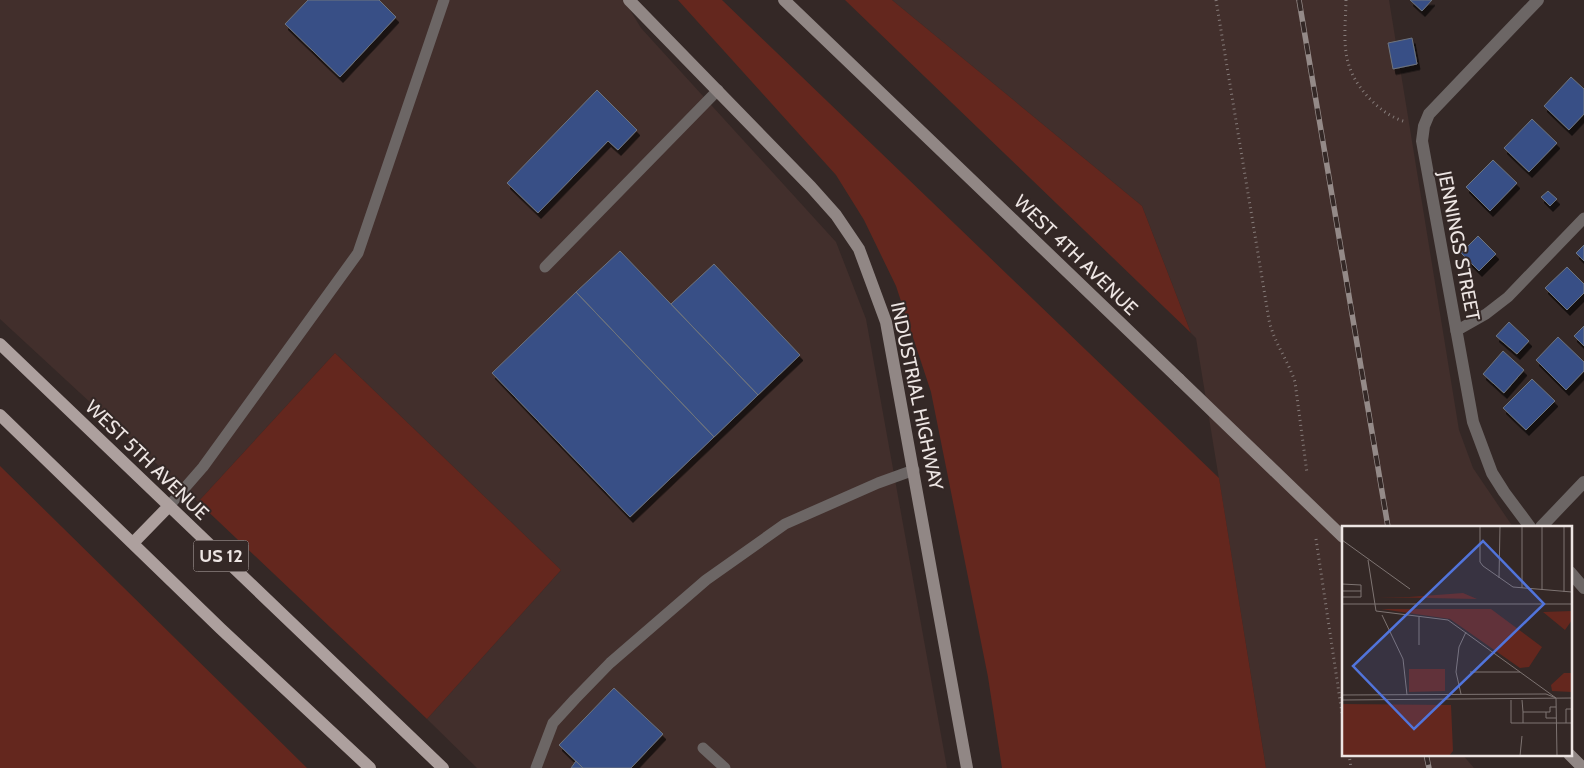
<svg xmlns="http://www.w3.org/2000/svg" width="1584" height="768" font-family="Cabin,sans-serif">
<style>
.built{fill:#422f2c}
.green{fill:#64271e}
.building{fill:#395086;stroke:#6e747e;filter:url(#shadow)}
.lines{fill:none;stroke-linecap:round;stroke-linejoin:round}
.path{stroke:#857b79;stroke-width:3;stroke-dasharray:1 4;stroke-linecap:butt}
.lane{stroke:#6c6665;stroke-width:11}
.street{stroke:#6c6665;stroke-width:12}
.secondary{stroke:#918785;stroke-width:12}
.primary{stroke:#ada09e;stroke-width:12}
.rail-casing{stroke:#948a88;stroke-width:5.5}
.rail{stroke:#342826;stroke-width:4;stroke-dasharray:11;stroke-linecap:butt}
.secondary-bridge{stroke:#918785;stroke-width:12}
.labels{text-anchor:middle;dominant-baseline:central;stroke-width:4;stroke-linejoin:round;paint-order:stroke}
.shield{fill:#342826;stroke:#b6acaa;stroke-width:1}
.shield-label{font-size:18px;font-weight:bold;fill:#ede5e3}
.street-label{font-size:19px;fill:#ede5e3;stroke:#342826}
.inset-road{fill:none;stroke:#7e7472;stroke-width:1}
.view{fill:#5174db;fill-opacity:0.15;stroke:#5174db;stroke-width:2.5}
.inset-edge{fill:none;stroke:#ede5e3;stroke-width:2.5}
</style>
<defs>
<filter id="shadow"><feDropShadow dx="3" dy="5.5" stdDeviation="0" flood-color="#0009"/></filter>
</defs>
<rect width="100%" height="100%" fill="#342826"/>
<path class="built" d="M0 0H624L641 28 836 242 866 319 947 768H477L427 719 561 570 335 353 198 502 0 319Z
M892 0H1389L1459 430 1473 468 1513 527H1343V754H1462L1474 768H1266L1196 338 1191 333 1142 206Z"/>
<path class="green" d="M678 0H722L1219 478 1266 768H1002L988 677 931 392 896 286 864 220 836 175Z
M845 0H892L1142 206 1191 333Z
M335 353 561 570 427 719 198 502Z
M0 466 307 768H0Z"/>
<path class="building" d="M308 0H379L396 17 340 77 285 24Z
M1410 0H1432L1422 11Z
M1412 38 1417 64 1393 69 1388 43Z
M1571 77 1584 89V114L1569 130 1544 106Z
M597 90 637 130 618 150 608 141 538 213 507 183Z
M1532 119 1557 143 1529 172 1504 148Z
M1493 160 1517 183 1490 211 1466 187Z
M1548 191 1557 199 1550 206 1541 197Z
M1478 236 1496 254 1479 271 1461 253Z
M1584 245V261L1576 253Z
M620 251 758 395 714 437 576 292Z
M714 264 800 355 758 395 671 304Z
M1567 267 1584 284V293L1567 310 1545 288Z
M576 292 714 437 630 517 492 373Z
M1509 322 1529 341 1517 354 1496 336Z
M1584 326V346L1574 336Z
M1558 337 1584 362V371L1566 390 1536 360Z
M1503 351 1524 370 1504 393 1483 374Z
M1532 379 1555 401 1526 430 1503 408Z
M614 688 663 734 631 768H583L559 745Z
M576 761 583 768H571Z"/>
<g class="lines">
<path class="path" d="M1216 0 1269 320C1274 343 1288 360 1295 382L1307 473
M1346 0C1345 42 1339 67 1371 100 1381 110 1392 118 1406 122
M1316 539 1343 720
M1349 754 1351 768"/>
<path class="lane" d="M545 267 718 90
M1456 331 1486 314 1508 297 1584 218
M169 506 203 467 358 253 444 0
M703 748 725 768
M536 768 553 723 575 699 610 663 706 580 785 524 878 483 914 470"/>
<path class="street" d="M1530 527 1504 492 1492 473 1473 422 1422 141 1424 126 1429 114 1538 0
M1541 527 1584 482
M1570 572 1584 588"/>
<path class="secondary" d="M629 0 811 187 836 215 859 249 886 322 967 768
M784 0 1179 379
M1569 754 1583 768"/>
<path class="primary" d="M0 344 443 768
M0 415 221 629 370 768
M133 543 169 506"/>
<defs>
<path id="rail" d="M1299 0 1388 527
M1426 754 1429 768"/>
</defs>
<use href="#rail" class="rail-casing"/>
<use href="#rail" class="rail"/>
<path class="secondary-bridge" d="M1179 379 1343 537"/>
</g>
<g class="labels">
<rect class="shield" x="193.5" y="540.5" width="55" height="31" rx="4"/>
<g class="shield-label">
<text x="221" y="556">US 12</text>
</g>
<g class="street-label">
<text transform="translate(1459 246) rotate(79)">JENNINGS STREET</text>
<text transform="translate(1076 255) rotate(44)">WEST 4TH AVENUE</text>
<text transform="translate(917 396) rotate(78)">INDUSTRIAL HIGHWAY</text>
<text transform="translate(147 460) rotate(44)">WEST 5TH AVENUE</text>
</g>
</g>
<g transform="translate(1342 526)">
<rect width="230" height="230" fill="#342826"/>
<path d="M121 67 135 73 35 71H67ZM39 83H149L200 121 187 141 178 142 108 93ZM230 85V94L223 104 201 86ZM67 143H103V165L67 166ZM222 147H230V166L210 165 209 159ZM0 178 109 179 111 225 107 230H0Z" fill="#64271e"/>
<path class="inset-road" d="M138 0V36L141 40 171 61 230 66M200 0V64M222 0V66M0 14 68 63M26 34 34 85 106 94 214 172 215 230M157 52 158 0M0 58 19 59V71H0M180 62V0M0 65H19M0 78H230M40 89 61 133 65 169M77 119V91M128 146H178M119 168 114 146 117 121 124 106M0 169 204 168 214 172M0 174 230 172M169 174V197H181V186M180 174 181 186H208V181H214M204 186V192H214M181 197H230M224 197V183H230M178 230 180 210"/>
<path class="view" d="M141 15 202 78 72 203 11 140Z"/>
<rect width="230" height="230" class="inset-edge"/>
</g>
</svg>
